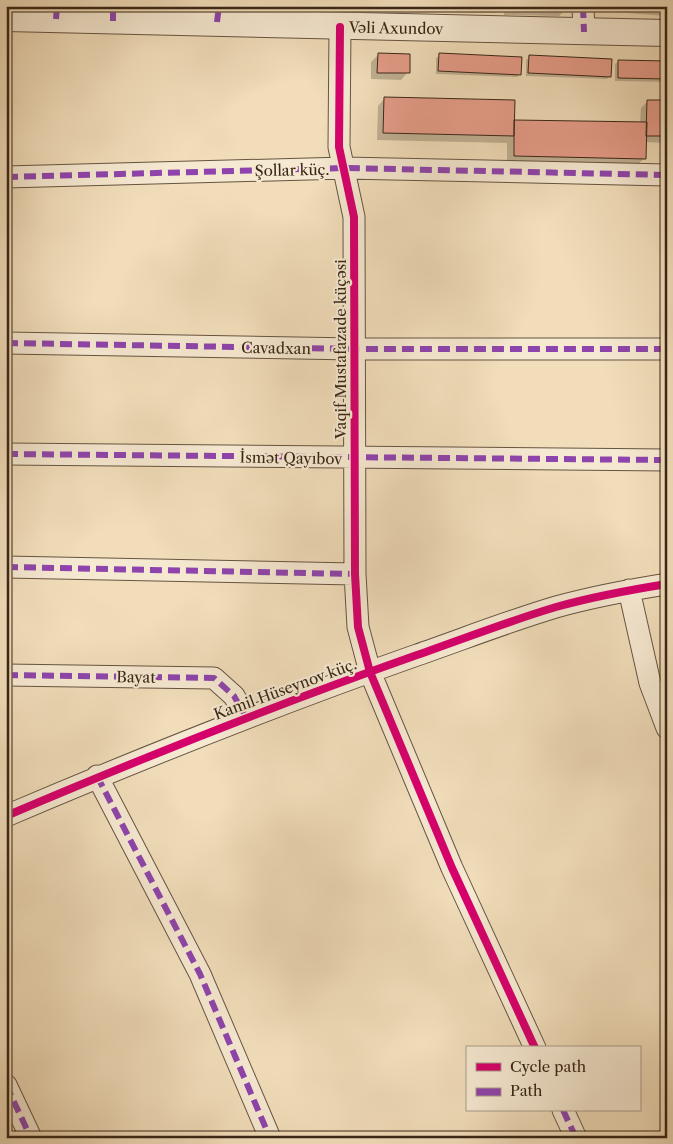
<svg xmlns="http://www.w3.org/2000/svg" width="673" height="1144" font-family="'Libre Caslon Text',serif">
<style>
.shadow{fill:#0003}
.building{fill:#e79d8a;stroke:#382717}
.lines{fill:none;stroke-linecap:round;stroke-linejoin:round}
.minor-casing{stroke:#665440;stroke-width:23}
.tertiary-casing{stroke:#665440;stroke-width:28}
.minor{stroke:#f6e9d2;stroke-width:21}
.tertiary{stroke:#f6e9d2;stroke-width:26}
.quiet{stroke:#8e44ad;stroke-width:6;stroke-dasharray:12 6;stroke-linecap:butt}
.cycleway-casing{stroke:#f6e9d2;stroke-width:11}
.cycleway{stroke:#d6006c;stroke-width:8}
.labels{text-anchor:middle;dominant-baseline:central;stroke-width:4.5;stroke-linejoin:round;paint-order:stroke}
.street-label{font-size:15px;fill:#382717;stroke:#f6e9d2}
</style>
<rect width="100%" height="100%" fill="#f1ddba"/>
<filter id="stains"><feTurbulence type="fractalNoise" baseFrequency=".004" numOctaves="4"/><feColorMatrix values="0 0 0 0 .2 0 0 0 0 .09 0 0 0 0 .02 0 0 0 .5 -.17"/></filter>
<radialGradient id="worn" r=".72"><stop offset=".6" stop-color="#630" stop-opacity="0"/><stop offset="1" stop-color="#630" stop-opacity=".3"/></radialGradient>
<path class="shadow" d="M377 6H435L431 10 377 9Z
M443 6H504L497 13 443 12Z
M504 6H569L559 16 504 15Z
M601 6H667V16L601 11Z
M378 55 408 72 401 80 371 79V62Z
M440 55 520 74 517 77 436 74V58Z
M530 57 610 76 607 79 526 76V60Z
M619 61 667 62V82L615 81V64Z
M385 98 513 121 640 124 641 108 648 101H667V143L645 142V158L637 165 507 162V143L377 140 378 106Z"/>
<path class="building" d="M378 53 410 54V73H377Z
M439 53 522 57 521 75 438 71Z
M529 55 612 59 611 77 528 73Z
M618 60 667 61V79L618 78Z
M384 97 515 100 514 136 383 133Z
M647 100H667V136H646Z
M514 120 647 122 646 159 514 156Z"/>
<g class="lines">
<defs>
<path id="minor" d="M583 6 584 32
M340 27 339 147 354 217 355 574 358 627 370 672 452 868 535 1048
M6 177 345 168 667 175
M6 343 355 349H667
M6 454 667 460
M6 567 355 574
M629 590 650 683 667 728
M6 675 214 678 234 696 246 717
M97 776 200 974 270 1138
M6 816C142 758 278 704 417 655 463 639 509 621 556 607 592 597 629 590 667 584
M6 1085 31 1138
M563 1110 576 1138"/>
<path id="tertiary" d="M6 18 667 33"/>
</defs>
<use href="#minor" class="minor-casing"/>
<use href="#tertiary" class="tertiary-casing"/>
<use href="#minor" class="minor"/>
<use href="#tertiary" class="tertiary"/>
<path class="quiet" d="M583 6 584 32
M56 19 57 6
M113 21V6
M217 22 219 6
M6 177 345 168 667 175
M6 343 355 349H667
M6 454 667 460
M6 567 355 574
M6 675 214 678 234 696 246 717
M97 776 200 974 270 1138
M6 1085 31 1138
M563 1110 576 1138"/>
<defs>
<path id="cycleway" d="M340 27 339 147 354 217 355 574 358 627 370 672 452 868 535 1048
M6 816C142 758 278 704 417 655 463 639 509 621 556 607 592 597 629 590 667 584"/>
</defs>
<use href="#cycleway" class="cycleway-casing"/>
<use href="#cycleway" class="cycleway"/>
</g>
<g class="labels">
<g class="street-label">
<text transform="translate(396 28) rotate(1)">Vəli Axundov</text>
<text transform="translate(292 170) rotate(-1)">Şollar küç.</text>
<text transform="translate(276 348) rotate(1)">Cavadxan</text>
<text transform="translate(340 349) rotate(-90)">Vaqif Mustafazade küçəsi</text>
<text transform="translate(291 458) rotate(1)">İsmət Qayıbov</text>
<text transform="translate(136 677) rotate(1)">Bayat</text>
<text transform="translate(285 689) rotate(-20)">Kamil Hüseynov küç.</text>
</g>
</g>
<rect width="673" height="1144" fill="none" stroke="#f1ddba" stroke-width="25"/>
<rect x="8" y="8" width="658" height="1129" fill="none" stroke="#382717" stroke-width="2.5"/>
<rect x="12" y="12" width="648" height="1119" fill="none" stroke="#382717"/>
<rect x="466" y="1046" width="175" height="65" fill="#f6e9d2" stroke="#aa9b87"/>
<rect x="476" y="1063" width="25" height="8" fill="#d6006c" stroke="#aa9b87"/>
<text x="510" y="1072" font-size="15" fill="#382717">Cycle path</text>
<rect x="476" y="1088" width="25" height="8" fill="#8e44ad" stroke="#aa9b87"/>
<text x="510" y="1096" font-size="15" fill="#382717">Path</text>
<rect width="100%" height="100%" filter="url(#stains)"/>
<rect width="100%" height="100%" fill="url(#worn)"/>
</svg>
